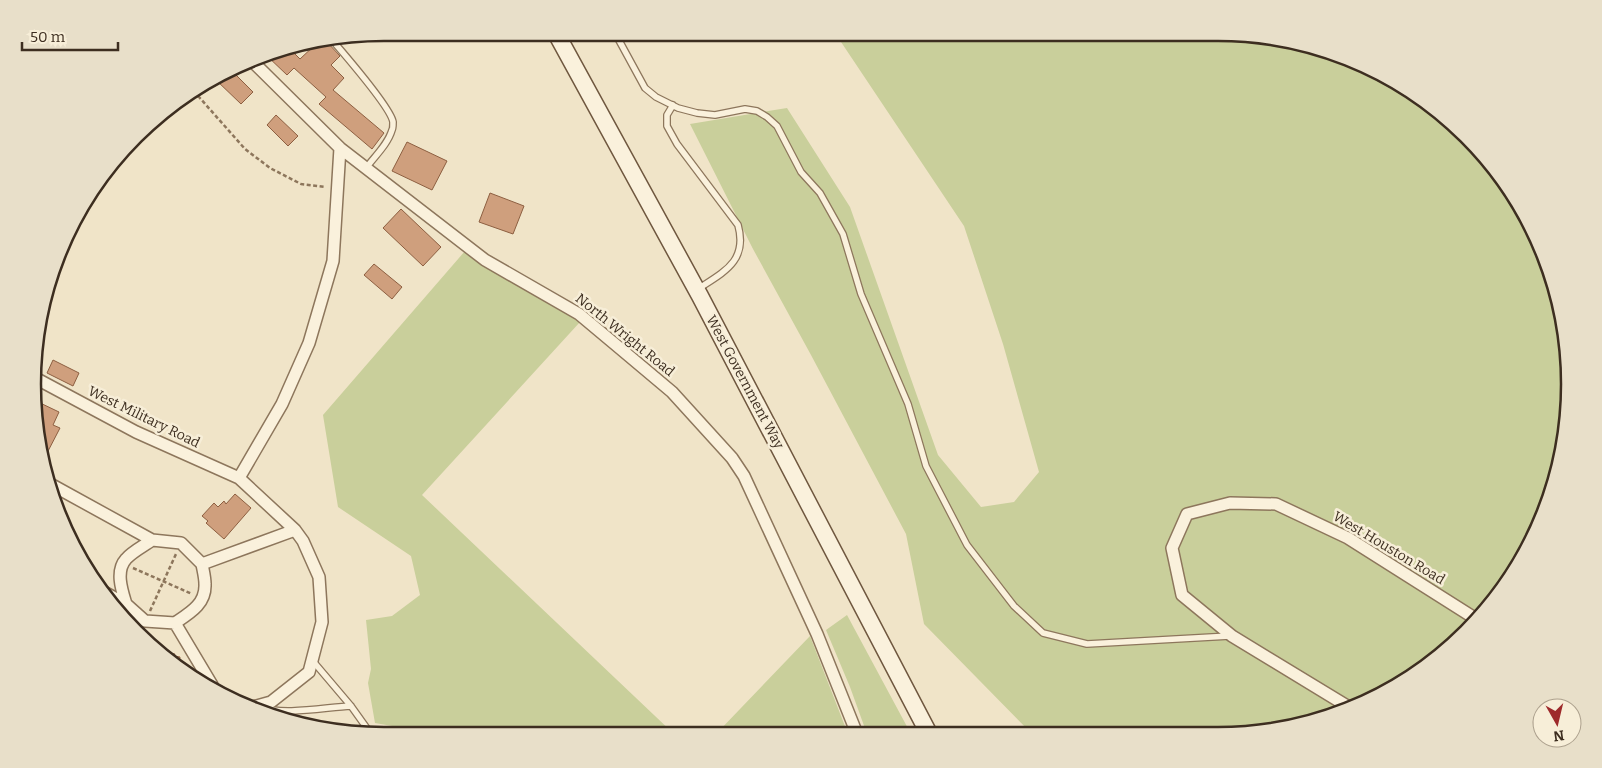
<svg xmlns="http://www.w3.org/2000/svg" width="1602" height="768" font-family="Bitter,serif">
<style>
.green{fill:#c9cf9b}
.building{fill:#cf9f7d;stroke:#8d5f41}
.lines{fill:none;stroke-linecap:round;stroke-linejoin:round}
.service-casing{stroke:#8d765c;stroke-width:8}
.minor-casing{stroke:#8d765c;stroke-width:14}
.secondary-casing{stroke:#6f573f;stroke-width:19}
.path{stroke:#8d765c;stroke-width:2.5;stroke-dasharray:4 2.5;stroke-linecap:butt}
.service{stroke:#faf1dc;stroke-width:5.5}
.minor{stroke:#faf1dc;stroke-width:11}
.secondary{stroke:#faf1dc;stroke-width:16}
.labels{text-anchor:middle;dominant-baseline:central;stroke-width:5;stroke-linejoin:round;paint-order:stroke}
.street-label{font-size:14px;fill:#3d2e20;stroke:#f7eed8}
.rim{fill:none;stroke:#3d2e20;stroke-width:2.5}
</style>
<rect width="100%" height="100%" fill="#f0e4c8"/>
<path class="green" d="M835 33H1218L1287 39 1353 59 1414 92 1467 136 1510 189 1543 250 1563 316 1569 384 1563 453 1543 519 1497 598 1432 663 1353 709 1264 732 1031 733 924 624 906 534 811 355 753 249 690 124 787 108 850 207 938 455 981 507 1014 502 1039 472 1003 344 964 226Z
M465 251 580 322 422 495 674 734 418 735 415 730 375 723 368 683 371 669 366 620 392 616 420 595 411 556 338 507 323 415Z
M847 615 911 734H867L850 687 826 630Z
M810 636 848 734H716Z"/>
<path class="building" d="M327 42 340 56 331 65 344 78 333 90 384 133 372 149 319 104 326 97 294 68 287 75 265 54 271 51 289 48 300 59 316 44Z
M236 70 239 73 236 75 253 92 241 104 216 80Z
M276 115 298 136 288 146 267 125Z
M407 142 447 161 432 190 392 171Z
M490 193 524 206 513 234 479 222Z
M401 209 441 247 423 266 383 228Z
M374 264 402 287 392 299 364 275Z
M53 360 79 373 73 386 47 373Z
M36 401 59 412 53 425 60 428 46 455 43 454 35 430Z
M235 494 251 508 224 539 206 523 208 521 202 516 214 503 218 507 224 501 226 504Z
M159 652 175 654 174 656 180 657 179 665Z"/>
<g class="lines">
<defs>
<path id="service" d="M615 33 645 88 656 97 678 108 697 113 715 115 745 109 757 111 767 117 777 126 801 172 820 193 843 234 861 294 908 404 926 466 967 545 1014 606 1043 633 1087 644 1230 636
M333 41C345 55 391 108 393 122 393 123 393 129 392 130 388 144 375 156 366 168
M673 105 667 115V126L677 144 738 225C748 261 724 272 698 289
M312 660 351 706 371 734
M261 707C283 716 327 707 351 706"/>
<path id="minor" d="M252 61 340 148 485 260 579 314 622 350 672 392 732 458 744 476 817 634 857 734
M37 379 136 432 239 478 295 530 303 541 319 577 322 622 309 672 271 702 249 708
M239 478 282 404 309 343 333 261 340 148
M52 485 152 540 181 543 202 564 295 530
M100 590 126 604 145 621 175 623 212 685
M126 604C122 591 115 571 126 559 133 551 144 546 152 540
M175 623C190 613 206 604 205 584 205 577 203 570 202 564
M1352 709 1232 636 1182 595 1172 548 1187 514 1230 503 1276 504 1348 538 1476 619"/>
<path id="secondary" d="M556 33 700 296 929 734"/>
</defs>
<use href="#service" class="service-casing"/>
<use href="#minor" class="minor-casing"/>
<use href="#secondary" class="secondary-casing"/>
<path class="path" d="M192 93 199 97 245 149 270 168 301 184 326 187
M38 360 40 369
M133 568 192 594
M150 611 176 554"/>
<use href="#service" class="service"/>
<use href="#minor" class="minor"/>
<use href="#secondary" class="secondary"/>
</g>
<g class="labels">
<g class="street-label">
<text transform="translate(625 335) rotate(39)">North Wright Road</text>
<text transform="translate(745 382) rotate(62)">West Government Way</text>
<text transform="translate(144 417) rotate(26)">West Military Road</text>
<text transform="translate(1389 548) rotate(31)">West Houston Road</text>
</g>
</g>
<path d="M0 0H1602V768H0ZM384 41H1218A343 343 0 0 1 1561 384V384A343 343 0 0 1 1218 727H384A343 343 0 0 1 41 384V384A343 343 0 0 1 384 41Z" fill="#e8dfc9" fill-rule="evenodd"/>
<path class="rim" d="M384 41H1218A343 343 0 0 1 1561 384V384A343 343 0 0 1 1218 727H384A343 343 0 0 1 41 384V384A343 343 0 0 1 384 41Z"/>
<g transform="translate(1557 723) rotate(172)"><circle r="24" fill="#f7eed8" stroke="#ada18e"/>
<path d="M0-4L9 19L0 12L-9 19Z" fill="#9e2a2b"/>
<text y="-8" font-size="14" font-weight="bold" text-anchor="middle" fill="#3d2e20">N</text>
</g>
<path d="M22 42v8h96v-8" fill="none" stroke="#3d2e20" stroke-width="2.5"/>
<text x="30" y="42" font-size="15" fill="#3d2e20" stroke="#f7eed8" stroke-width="4" paint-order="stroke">50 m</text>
</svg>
